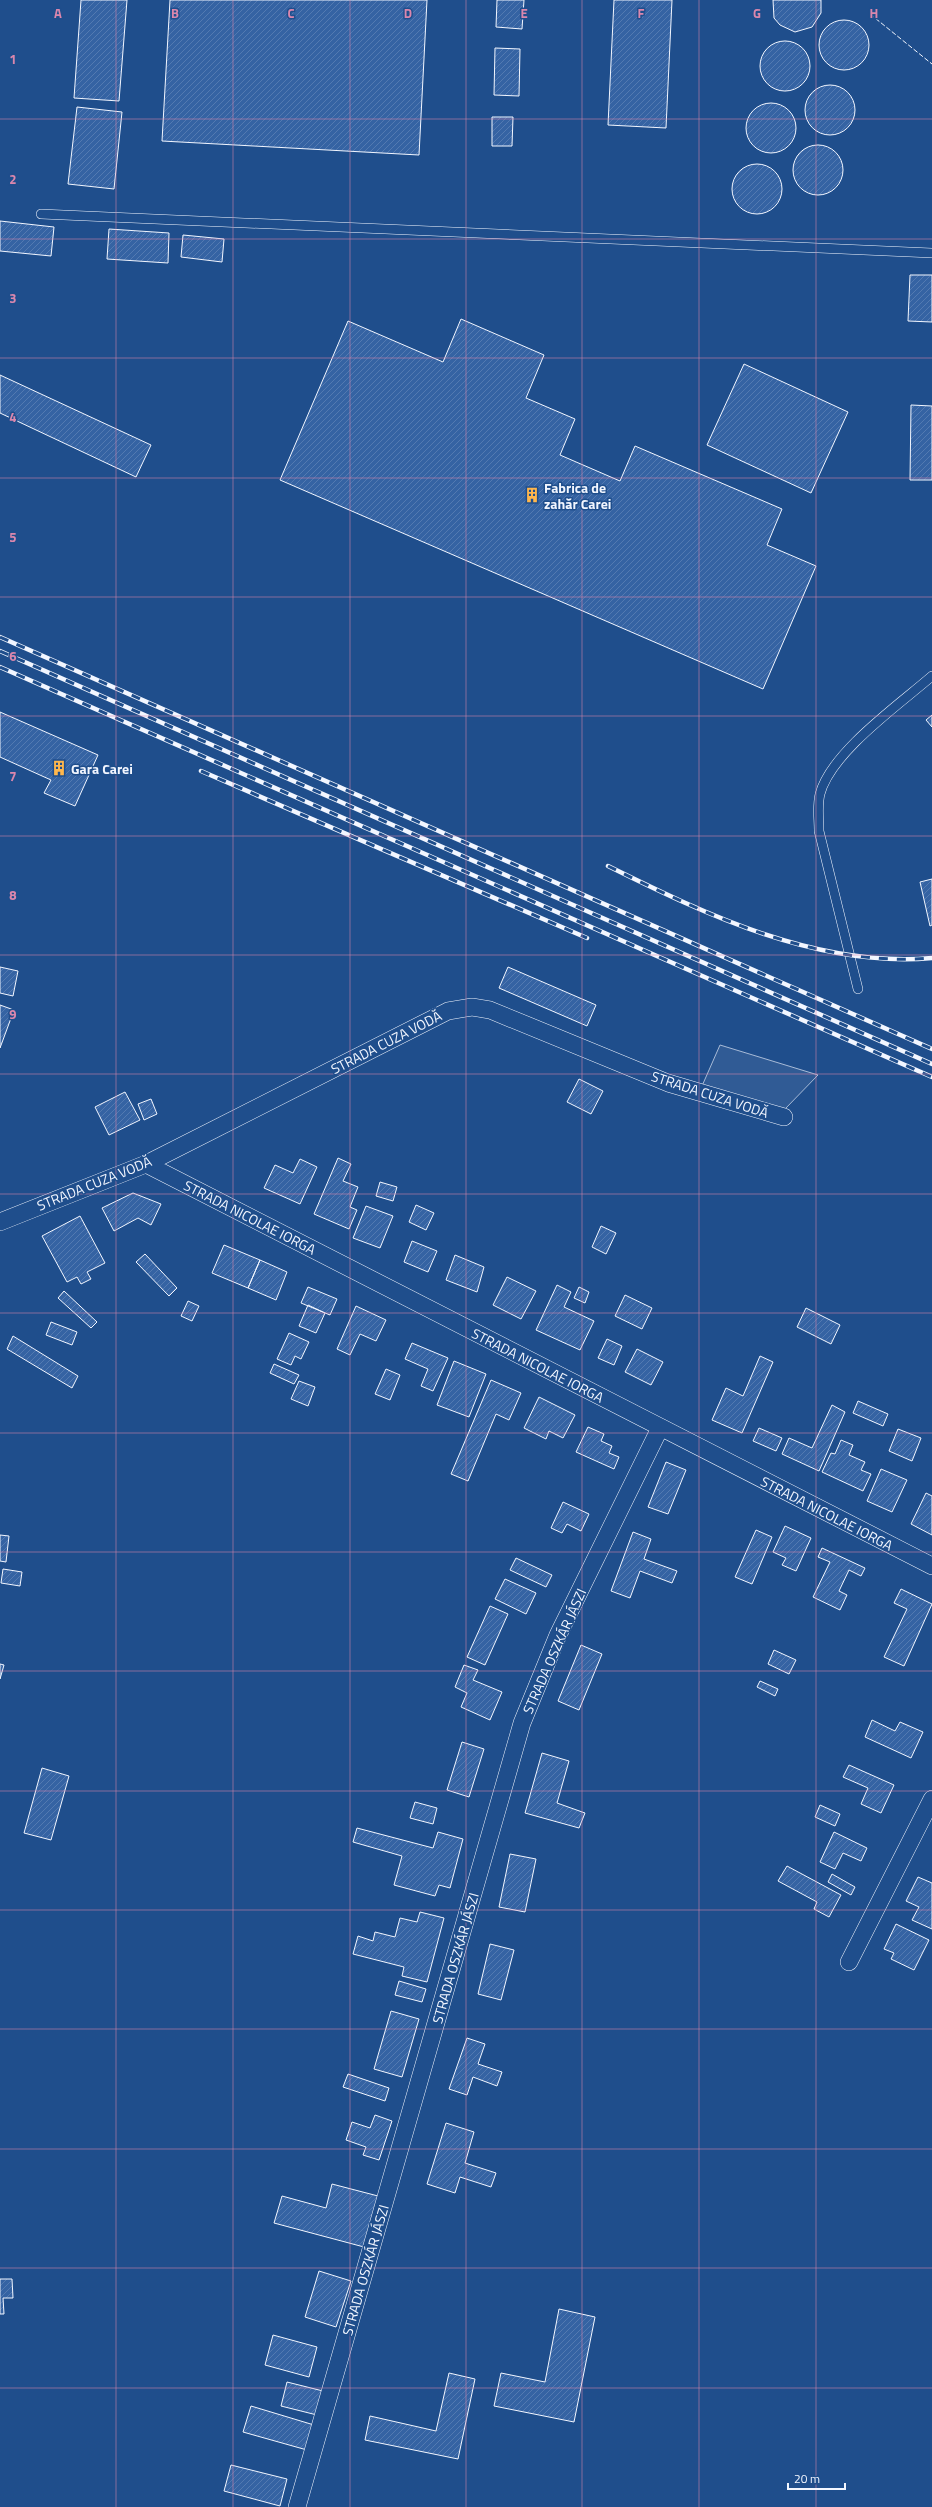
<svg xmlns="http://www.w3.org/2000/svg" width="932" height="2507" font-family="'Titillium Web',sans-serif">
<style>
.built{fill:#305b95;stroke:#a8bbd7}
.building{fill:url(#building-hatch);stroke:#f2f6ff}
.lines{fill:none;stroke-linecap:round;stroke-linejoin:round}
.service-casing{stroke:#f2f6ff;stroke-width:10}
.minor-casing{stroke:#f2f6ff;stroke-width:18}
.service{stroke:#1f4e8c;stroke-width:9}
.minor{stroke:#1f4e8c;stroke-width:17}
.rail-casing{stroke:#f2f6ff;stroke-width:4.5}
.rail{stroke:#1f4e8c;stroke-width:3;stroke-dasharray:9;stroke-linecap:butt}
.fence{stroke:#f2f6ff;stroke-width:1;stroke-dasharray:5 2;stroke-linecap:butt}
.grid{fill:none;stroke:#da87ad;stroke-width:1;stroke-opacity:0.55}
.labels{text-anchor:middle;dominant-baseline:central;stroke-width:3;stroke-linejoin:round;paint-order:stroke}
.poi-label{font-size:14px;font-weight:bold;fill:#f2f6ff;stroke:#1f4e8c;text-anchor:start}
.street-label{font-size:14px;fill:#f2f6ff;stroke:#1f4e8c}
.grid-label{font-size:13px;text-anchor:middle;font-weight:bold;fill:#da87ad;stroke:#1f4e8c;stroke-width:3;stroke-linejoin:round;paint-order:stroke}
</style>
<defs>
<pattern id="building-hatch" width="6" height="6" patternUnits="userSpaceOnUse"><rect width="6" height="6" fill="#3563a3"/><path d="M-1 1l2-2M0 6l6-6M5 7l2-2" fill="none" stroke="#537ab1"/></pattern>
</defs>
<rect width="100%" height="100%" fill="#1f4e8c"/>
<path class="built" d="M720 1045 818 1075 785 1109 702 1086Z"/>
<path class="building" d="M81 0H127L119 101 74 98Z
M170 0H427L419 155 162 141Z
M497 0H524L522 29 496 27Z
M614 0H672L666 128 608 125Z
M773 0H821V13L812 27 795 32 780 25 774 18Z
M819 45a25 25 0 1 1 50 0a25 25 0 1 1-50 0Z
M760 66a25 25 0 1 1 50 0a25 25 0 1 1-50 0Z
M495 48 520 49 519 96 494 95Z
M805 110a25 25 0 1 1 50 0a25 25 0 1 1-50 0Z
M746 128a25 25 0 1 1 50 0a25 25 0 1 1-50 0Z
M77 107 122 112 114 189 68 184Z
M492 117H513L512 146H492Z
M793 170a25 25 0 1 1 50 0a25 25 0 1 1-50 0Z
M732 189a25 25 0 1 1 50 0a25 25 0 1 1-50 0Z
M0 221 54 227 51 256 0 251Z
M109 229 169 233 168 263 107 259Z
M183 235 224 239 222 262 181 257Z
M910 275H932V322L908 321Z
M461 319 544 355 526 398 575 419 560 455 620 481 635 446 782 509 767 545 816 566 763 689 280 480 348 321 443 362Z
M744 364 848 412 811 493 707 445Z
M0 375 151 445 136 477 0 413Z
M911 405 932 406V480H910Z
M0 712 98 755 75 806 44 793 51 780 0 757Z
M932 715V727L926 720Z
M932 879V925L930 926 920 882Z
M0 967 18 971 13 996 0 993Z
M508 967 596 1005 587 1026 499 988Z
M0 1005 14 1010 0 1048Z
M579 1079 603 1091 591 1114 567 1102Z
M125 1092 140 1120 109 1135 95 1107Z
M151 1099 157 1114 144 1120 138 1104Z
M338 1158 351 1164 343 1181 358 1187 350 1207 357 1210 349 1229 314 1214Z
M300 1159 317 1167 300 1204 264 1188 275 1165 293 1173Z
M380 1182 397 1187 393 1201 376 1196Z
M133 1193 161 1204 151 1225 138 1218 114 1231 102 1208Z
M416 1205 434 1213 426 1230 409 1222Z
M366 1206 393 1216 380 1248 353 1238Z
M80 1216 105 1263 87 1272 91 1279 81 1284 77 1277 67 1282 42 1236Z
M601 1226 616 1233 606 1254 592 1247Z
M412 1241 437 1251 428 1272 404 1262Z
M224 1245 260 1260 248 1288 212 1273Z
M145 1254 177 1288 169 1296 136 1262Z
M455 1255 484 1267 477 1292 446 1280Z
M260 1260 287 1272 276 1300 248 1288Z
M507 1277 536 1291 521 1319 493 1305Z
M557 1285 571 1292 564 1307 594 1321 580 1350 536 1330Z
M308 1287 337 1299 330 1315 301 1303Z
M579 1287 589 1292 585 1303 574 1298Z
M64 1291 97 1322 91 1328 58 1298Z
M625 1295 652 1308 642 1329 615 1316Z
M188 1301 199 1306 192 1321 181 1316Z
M308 1305 325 1313 316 1333 299 1326Z
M356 1306 386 1320 376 1341 360 1334 350 1355 337 1349Z
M806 1308 840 1325 831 1344 797 1327Z
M51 1322 77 1332 72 1345 46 1335Z
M289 1333 309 1342 301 1359 295 1356 291 1365 277 1359Z
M13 1336 78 1376 72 1388 7 1349Z
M607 1339 622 1346 614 1365 598 1358Z
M412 1343 448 1358 433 1391 421 1386 428 1369 405 1359Z
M637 1349 663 1362 651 1385 625 1372Z
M760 1356 773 1362 742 1433 712 1420 726 1388 743 1396Z
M454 1361 486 1374 469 1417 437 1405Z
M274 1364 299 1375 294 1384 270 1373Z
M386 1369 400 1375 390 1400 375 1394Z
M491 1380 521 1393 509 1420 496 1414 468 1481 451 1474Z
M299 1381 315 1387 308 1406 291 1399Z
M539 1397 575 1415 563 1438 549 1431 546 1439 524 1428Z
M858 1401 888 1414 883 1426 853 1413Z
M832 1405 845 1412 819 1471 782 1454 789 1438 812 1448Z
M588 1427 604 1434 601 1441 612 1446 609 1453 619 1457 614 1469 576 1452Z
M759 1428 782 1438 776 1451 753 1441Z
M898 1429 921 1438 912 1461 889 1451Z
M841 1440 853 1445 849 1455 865 1462 861 1470 871 1474 863 1491 822 1472 831 1453 835 1454Z
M666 1462 686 1470 668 1514 648 1507Z
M881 1469 907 1480 892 1512 867 1501Z
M926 1493 932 1496V1535L911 1524Z
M563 1502 589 1514 581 1531 567 1524 562 1533 551 1528Z
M785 1526 811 1538 796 1571 782 1565 786 1558 773 1552Z
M756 1530 772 1537 752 1584 735 1577Z
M633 1532 651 1539 644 1559 677 1571 672 1583 640 1571 630 1598 611 1591Z
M0 1535 9 1536 6 1562 0 1561Z
M822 1548 865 1568 861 1576 849 1570 839 1591 847 1595 840 1610 813 1597 830 1562 818 1557Z
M516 1558 552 1575 546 1587 510 1570Z
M3 1569 22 1572 20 1586 1 1583Z
M505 1579 536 1593 526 1614 495 1599Z
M901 1589 932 1604 904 1666 884 1657 907 1609 894 1603Z
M490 1606 508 1614 485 1665 467 1657Z
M581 1645 602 1654 579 1710 558 1701Z
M774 1650 796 1660 789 1674 768 1664Z
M0 1664 4 1665 0 1679Z
M464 1665 478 1670 473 1680 502 1692 490 1720 461 1707 467 1693 455 1687Z
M760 1681 778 1689 775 1696 757 1687Z
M872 1720 895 1731 900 1722 923 1732 911 1758 865 1737Z
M462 1742 484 1749 469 1797 447 1790Z
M542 1753 569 1761 557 1803 585 1813 579 1828 525 1813Z
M849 1765 894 1785 881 1813 861 1804 868 1788 843 1777Z
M42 1768 69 1776 51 1840 24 1833Z
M415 1802 437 1808 433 1824 410 1818Z
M820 1805 840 1814 835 1826 815 1817Z
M357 1828 433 1848 438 1832 463 1839 450 1888 439 1885 435 1896 394 1885 402 1856 353 1842Z
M834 1832 867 1848 861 1861 843 1853 835 1869 820 1862Z
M510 1854 536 1859 525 1912 499 1907Z
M787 1866 841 1895 829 1917 814 1909 817 1902 778 1881Z
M832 1874 855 1887 851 1895 828 1882Z
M918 1877 932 1883V1929L912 1920 919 1907 906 1901Z
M420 1912 444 1918 427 1982 402 1976 404 1967 353 1954 358 1936 373 1941 375 1932 395 1937 400 1918 417 1922Z
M896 1924 929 1940 914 1970 891 1959 894 1953 884 1949Z
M490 1944 514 1950 501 2000 478 1994Z
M399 1981 426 1989 422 2002 395 1995Z
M391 2011 419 2019 402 2077 374 2069Z
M467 2038 485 2044 478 2064 502 2072 497 2086 473 2077 467 2095 449 2089Z
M348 2074 389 2088 385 2101 343 2087Z
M375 2115 392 2121 379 2160 363 2155 366 2147 346 2140 352 2122 370 2128Z
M446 2123 474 2132 465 2163 496 2173 491 2187 460 2177 455 2193 427 2184Z
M332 2184 378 2196 364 2247 274 2223 282 2196 326 2208Z
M319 2271 351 2281 336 2327 305 2317Z
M0 2279H12L13 2298H3L4 2314H0Z
M559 2309 595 2317 574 2422 494 2406 501 2373 545 2382Z
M273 2335 317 2347 309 2377 265 2365Z
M449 2373 475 2379 458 2459 365 2440 370 2416 436 2431Z
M287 2382 327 2392 321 2416 281 2406Z
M251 2406 314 2425 307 2450 243 2432Z
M231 2465 287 2479 280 2506 224 2491Z"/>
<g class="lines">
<defs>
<path id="service" d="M41 214 932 253
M858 989 819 831C819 818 817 806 820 794 831 752 900 704 932 676"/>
<path id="minor" d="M146 1164 932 1566
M0 1222 146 1164 448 1011 472 1007 490 1010 668 1083 784 1117
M849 1962 932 1799
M297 2507 522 1723 558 1635 660 1428"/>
</defs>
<use href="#service" class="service-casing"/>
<use href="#minor" class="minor-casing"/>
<use href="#service" class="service"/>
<use href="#minor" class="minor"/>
<defs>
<path id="rail" d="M0 637 932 1049
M0 651 932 1064
M0 667 932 1077
M201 771 587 938
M608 866C707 915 818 968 932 958"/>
</defs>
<use href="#rail" class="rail-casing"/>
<use href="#rail" class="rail"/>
<path class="fence" d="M870 14 932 64"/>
</g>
<path class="grid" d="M116 0V2507M233 0V2507M350 0V2507M466 0V2507M582 0V2507M699 0V2507M816 0V2507M0 119H932M0 239H932M0 358H932M0 478H932M0 597H932M0 716H932M0 836H932M0 955H932M0 1074H932M0 1194H932M0 1313H932M0 1433H932M0 1552H932M0 1671H932M0 1791H932M0 1910H932M0 2029H932M0 2149H932M0 2268H932M0 2388H932"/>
<defs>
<symbol id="building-bare" viewBox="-9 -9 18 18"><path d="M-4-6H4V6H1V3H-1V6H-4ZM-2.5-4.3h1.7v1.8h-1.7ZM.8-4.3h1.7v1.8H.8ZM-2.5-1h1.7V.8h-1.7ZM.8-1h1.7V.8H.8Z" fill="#ffb74d" stroke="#1f4e8c" stroke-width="2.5" paint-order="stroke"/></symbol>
</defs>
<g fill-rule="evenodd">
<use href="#building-bare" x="521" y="484" width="22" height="22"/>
<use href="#building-bare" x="48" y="757" width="22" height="22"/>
</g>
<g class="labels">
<g class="poi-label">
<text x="544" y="487">Fabrica de<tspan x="544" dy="16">zahăr Carei</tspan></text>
<text x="71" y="768">Gara Carei</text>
</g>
<g class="street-label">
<text transform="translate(386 1042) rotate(-27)">STRADA CUZA VODĂ</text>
<text transform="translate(710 1094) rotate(18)">STRADA CUZA VODĂ</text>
<text transform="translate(94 1183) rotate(-22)">STRADA CUZA VODĂ</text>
<text transform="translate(250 1217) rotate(27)">STRADA NICOLAE IORGA</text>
<text transform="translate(538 1365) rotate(27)">STRADA NICOLAE IORGA</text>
<text transform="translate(827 1513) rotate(27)">STRADA NICOLAE IORGA</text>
<text transform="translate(554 1651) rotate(-66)">STRADA OSZKÁR JÁSZI</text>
<text transform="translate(455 1958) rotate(-74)">STRADA OSZKÁR JÁSZI</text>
<text transform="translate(365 2270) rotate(-74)">STRADA OSZKÁR JÁSZI</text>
</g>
</g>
<g class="grid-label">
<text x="58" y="18">A</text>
<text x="175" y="18">B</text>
<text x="291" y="18">C</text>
<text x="408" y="18">D</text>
<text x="524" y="18">E</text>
<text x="641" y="18">F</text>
<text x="757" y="18">G</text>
<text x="874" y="18">H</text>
<text x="13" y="64">1</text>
<text x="13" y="184">2</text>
<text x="13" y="303">3</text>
<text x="13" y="422">4</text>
<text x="13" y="542">5</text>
<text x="13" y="661">6</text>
<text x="13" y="781">7</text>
<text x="13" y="900">8</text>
<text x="13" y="1019">9</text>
</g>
<path d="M788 2483v6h57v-6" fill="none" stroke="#f2f6ff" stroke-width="2"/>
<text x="794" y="2483" font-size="12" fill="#f2f6ff" stroke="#1f4e8c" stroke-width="3" paint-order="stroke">20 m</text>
</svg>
